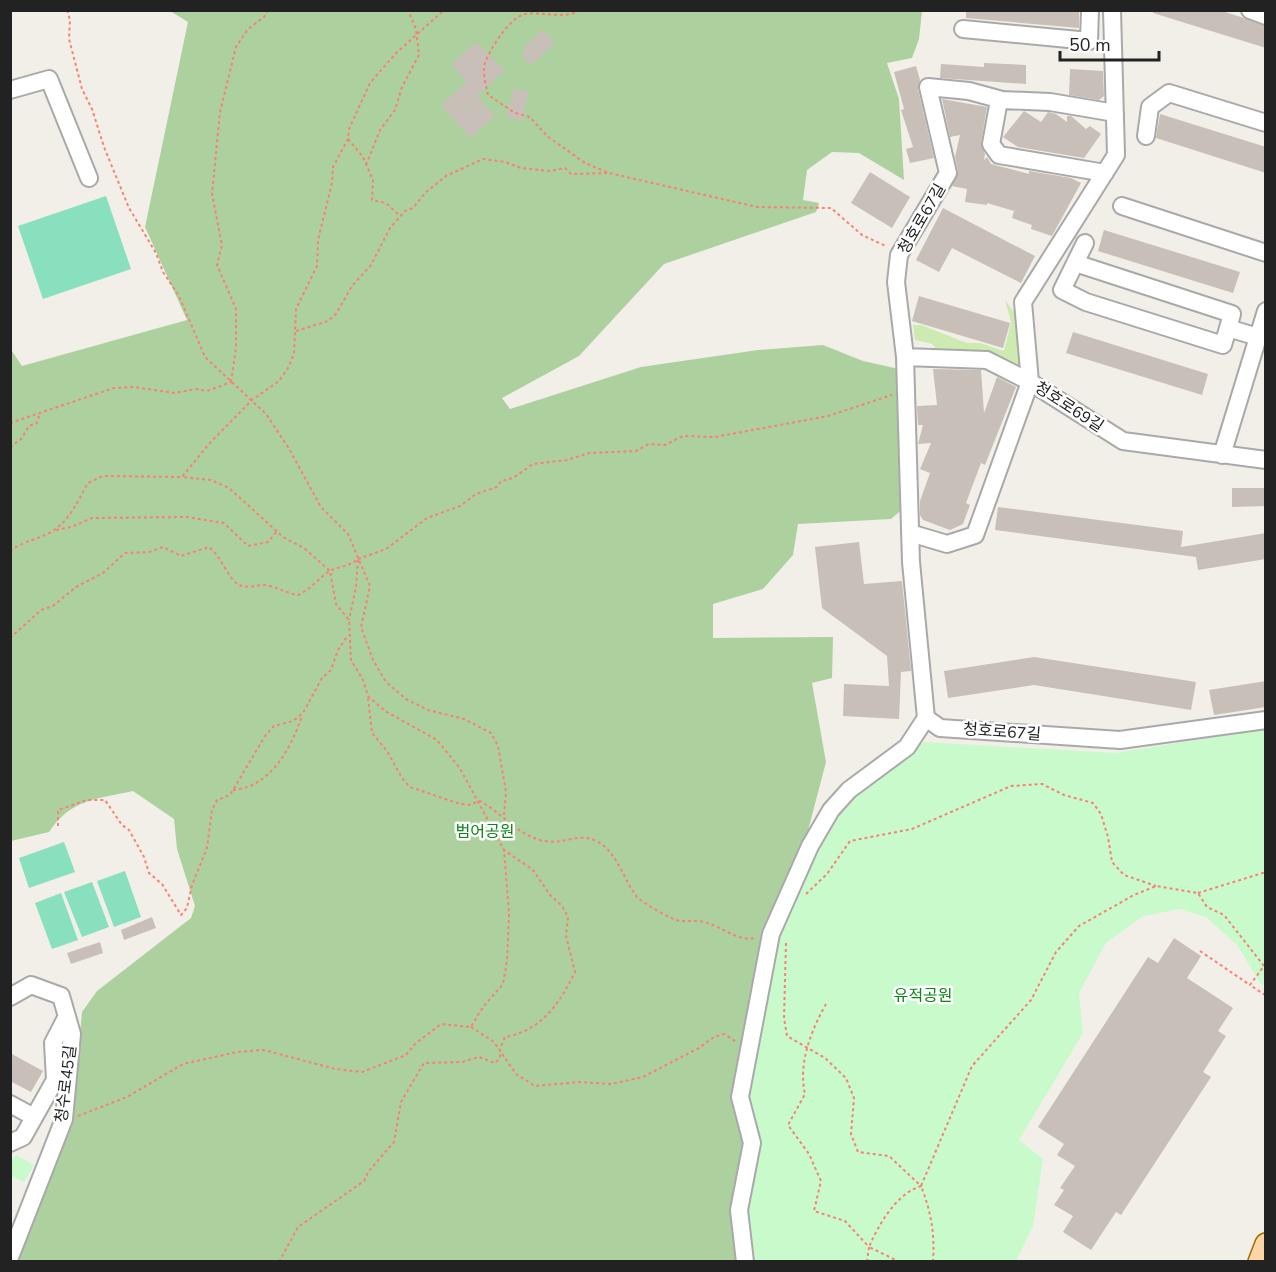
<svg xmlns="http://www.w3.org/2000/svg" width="1276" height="1272" font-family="'Nunito Sans','Noto Sans KR',sans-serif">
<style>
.grass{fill:#cdebb0}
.forest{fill:#add19e}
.park{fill:#c8facc}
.pitch{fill:#88e0be}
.building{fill:#c7bfb8}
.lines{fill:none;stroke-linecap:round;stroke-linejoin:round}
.minor-casing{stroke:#a9a9a9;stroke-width:20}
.major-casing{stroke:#a06b00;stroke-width:24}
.path{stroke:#fa8072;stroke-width:2;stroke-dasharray:3 3;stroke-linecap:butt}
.minor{stroke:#fff;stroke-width:16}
.major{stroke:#fcd6a4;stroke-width:21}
.labels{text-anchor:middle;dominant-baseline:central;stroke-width:5;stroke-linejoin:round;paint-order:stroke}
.street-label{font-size:16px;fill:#222;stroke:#fff}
.park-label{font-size:16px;fill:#0c8416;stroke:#fff}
</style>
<rect width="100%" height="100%" fill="#f2efe9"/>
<path class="grass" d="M1005 300 1017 316 1023 358 1017 369 991 354 937 350 932 344 915 340 913 325H921L967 343H980L1004 351 1011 322Z"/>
<path class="forest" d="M170 11H922L919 39 912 58 887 63 899 99 904 180 859 153 832 152 807 170 803 200 819 203 816 212 664 264 579 356 502 398 510 409 641 367 758 350 823 345 863 361 899 369 904 508 891 519 798 524 793 555 763 589 713 604V638L833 637 832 678 812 683 826 762 805 842 748 1135 740 1261H17L72 1124 82 1012 97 991 191 918 195 906 177 849 174 819 133 791C96 799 71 799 49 832L11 841 10 348 22 366 187 320 145 227 188 22Z"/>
<path class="park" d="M1265 729V981L1262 986 1237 945 1206 917 1180 909 1143 916 1106 943 1079 993 1083 1033 1019 1140 1043 1159 1033 1226 1016 1261H750L745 1213 746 1097 777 934 814 848 853 792 924 742 1115 753Z
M16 1155 34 1165 24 1182 11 1176V1161Z"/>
<path class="pitch" d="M106 196 131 269 43 299 18 226Z
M64 842 75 872 29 888 19 858Z
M125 871 141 917 114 927 97 881Z
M92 882 109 927 82 937 64 892Z
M61 893 78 940 52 949 35 903Z"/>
<path class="building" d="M966 10H1079V28L966 18Z
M1153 10H1219L1244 18 1266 26V48L1153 13Z
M543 29 555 43 531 65 522 56 525 46Z
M476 42 505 70 477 96 495 116 470 138 441 105 467 82 451 64Z
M984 63 1026 65V84L940 78 941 64 984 67Z
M916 66 920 80 918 89 934 158 910 163 906 149 913 147 901 110 904 109 894 72Z
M1070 69 1103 71 1104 96 1099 100 1069 95Z
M514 88 529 92 521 121 506 117Z
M942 99 987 107 981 143 985 154 984 160 987 157 991 164 1029 174V171L1071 178 1081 183 1052 236 1031 229 1032 225 1012 218 1014 211 987 203V205L965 202 967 189 952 186 958 171 955 157 960 135 950 137Z
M1024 111 1041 122 1048 112 1056 114 1067 122V116H1071L1086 129 1090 126 1101 134 1084 158 1018 147 1003 137Z
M1160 114 1266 147V173L1156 138Z
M870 172 910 197 892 228 851 203Z
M943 208 1035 256 1021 283 952 248 939 272 916 260Z
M1104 230 1240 272 1233 293 1098 251Z
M919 296 1010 323 1003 348 912 321Z
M1073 332 1208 374 1202 395 1066 353Z
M933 369 981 370 984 413 997 377 1016 387 985 465 981 463 966 503 970 505 963 524 950 530 923 520 920 515V501L930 473 920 469 931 443 918 444 923 425H918L917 406 937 405Z
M1232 488H1266V506L1232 507Z
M998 507 1183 531 1181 547 1266 533V559L1198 570 1196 557 995 530Z
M859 542 864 584 902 581 911 671 901 672 899 719 843 716 844 684 889 686 887 656 822 608 815 547Z
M1034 657 1196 682 1191 710 1034 685 948 698 944 671Z
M1266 681V707L1214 715 1209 690Z
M152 917 156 928 124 940 121 930Z
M1174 938 1201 956 1187 978 1233 1008 1218 1031 1226 1036 1203 1072 1211 1077 1121 1215 1116 1212 1091 1250 1063 1232 1073 1216 1054 1205 1064 1190 1060 1188 1075 1166 1057 1155 1064 1144 1038 1127 1148 957 1158 963Z
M100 942 103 953 71 964 67 953Z
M10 1053 43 1071 31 1092 10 1081Z"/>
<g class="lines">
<defs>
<path id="minor" d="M1250 10 1266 16
M963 29 1089 41 1090 10
M10 90 49 79 89 178
M999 100 991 144 999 155 1105 173
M1115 113 1050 102 1002 100 969 91 928 87 948 173 899 255 896 282 905 357 911 562 926 718 940 728 1120 740 1266 720
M1146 136 1150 107 1169 93 1266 123
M1122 206 1266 253
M1085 243 1062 290 1086 302 1223 345 1228 328 1258 337
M1075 263 1232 314 1228 328
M905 357 987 360 1030 382 1123 441 1266 460
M1222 455 1266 311
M910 533 947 544 975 535 1030 382 1023 302 1116 155 1112 10
M10 997 31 985 61 996 72 1034 64 1119 10 1257
M10 1104 34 1117
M10 1143 23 1137 55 1080 53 1043 67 1016
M745 1262 739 1210 752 1143 740 1097 771 934 810 846 831 810 849 790 907 747 926 718"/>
<path id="major" d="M1259 1262 1266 1244"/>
</defs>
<use href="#minor" class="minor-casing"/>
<use href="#major" class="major-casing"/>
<path class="path" d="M67 10 70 20 69 39 82 89 92 109 104 147 129 208 156 253 163 272 179 296 205 357 266 414 288 447 321 507 348 534 370 586 361 627 373 660 386 682 406 699 428 710 464 719 491 733 498 746 506 792 504 815
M580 10C566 20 542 11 525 14 510 17 490 49 485 63 482 72 486 85 488 95L515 113 530 117 547 136 585 163 609 173 757 207 831 208 862 235 886 246
M348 139 363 157 373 180 372 200 386 203 400 216
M366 165 380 130 395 110 402 87 419 55 416 29 408 10
M296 331 328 321 336 314 352 286 371 265 390 228 405 211 413 208 425 193 446 176 483 159 505 162 521 168 550 171 565 168 571 174 609 173
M231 382 236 348V309L217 265 222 245 212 194 220 112 236 47 248 29 264 17 268 10
M10 423 114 388 134 387 174 393 196 389 207 391 231 382
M10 447 21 439 29 426 37 423 40 413
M56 530 71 527 92 518 187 517 224 523 248 546 268 542 277 531
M10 551C25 540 41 539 54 530 71 519 78 500 88 483L103 476 182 477 208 445 252 400 279 381 288 368 294 354 296 309 317 266 318 240 332 183 333 167 348 139 349 129 370 83 396 53 444 10
M358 559 386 549 427 518 460 506 476 494 497 487 501 481 513 478 533 464 567 460 589 453 636 451 649 444 665 445 683 436 715 437 828 416 892 395
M10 638 41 610 53 606 76 587 103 573 125 553 149 552 163 547 181 556 209 547C221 557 225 571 234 581 245 593 258 582 270 586 280 589 288 593 298 595 311 589 317 580 328 572 338 566 349 567 358 559L356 587 349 620
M368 698 372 733 387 751 402 778 410 787 457 803 468 805 480 801C502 813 519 837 545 841 561 845 577 833 594 840 617 849 623 880 637 897 643 903 673 921 681 921 690 921 698 920 707 923 722 927 739 942 754 938
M233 790C271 787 291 748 302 716
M58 826V810L87 800H105L122 825 129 830 144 857 149 873 162 884 181 915 187 908 192 885 207 848 212 810 217 800 230 795 265 736 274 726 293 721 303 713 322 678 331 670 338 650 348 635
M1198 893 1266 872
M806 894 827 874 850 841 912 829 1011 786 1042 784 1064 795 1093 803 1101 814 1108 837 1112 862 1124 875 1156 886
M786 943 784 1018 787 1036 825 1058 846 1078 854 1098 851 1134 858 1152 889 1156 921 1186C896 1194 879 1224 869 1247L900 1262
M1200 951 1250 985
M826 1004C811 1031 798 1063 805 1094L788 1125 809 1154 821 1181 814 1211 845 1221 869 1247 867 1262
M471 1027 494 1042 516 1074 535 1086 579 1082 611 1084 643 1077 699 1048 714 1037 724 1034 735 1041
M78 1116 127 1097 183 1064 237 1052 264 1050 335 1069 362 1072 406 1055 415 1044 441 1024 471 1027 483 1007 503 984 507 961 509 913 504 850 468 783 459 767 437 740 385 711 368 696 363 680 351 660 349 620 336 604 330 571 304 548 283 537 229 488 211 480 182 477
M279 1262 298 1227 364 1181 368 1172 394 1142 401 1102 424 1063 462 1062 479 1057 495 1063 500 1058V1049L505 1037C541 1031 560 1003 575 972L566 936 568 917 562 906 550 895 533 870 504 850
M933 1262C935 1233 931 1212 921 1186L972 1066 1031 1000 1056 952 1079 926 1134 895 1156 886 1198 893 1207 907 1224 915 1264 966 1250 985 1265 995"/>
<use href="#minor" class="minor"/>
<use href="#major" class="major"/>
</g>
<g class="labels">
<g class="street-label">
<text transform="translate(922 219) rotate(-60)">청호로67길</text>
<text transform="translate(1069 407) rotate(33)">청호로69길</text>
<text transform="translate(1002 732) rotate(4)">청호로67길</text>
<text transform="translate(66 1084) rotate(-83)">청수로45길</text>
</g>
<g class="park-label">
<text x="485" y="832">범어공원</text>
<text x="923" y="996">유적공원</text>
</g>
</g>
<rect width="1276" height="1272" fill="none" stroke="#222222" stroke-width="24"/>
<path d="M1060 51v9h99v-9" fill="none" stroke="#222222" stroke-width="3"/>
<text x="1069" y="51" font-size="18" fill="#222222" stroke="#ffffff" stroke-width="4.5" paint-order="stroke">50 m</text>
</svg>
